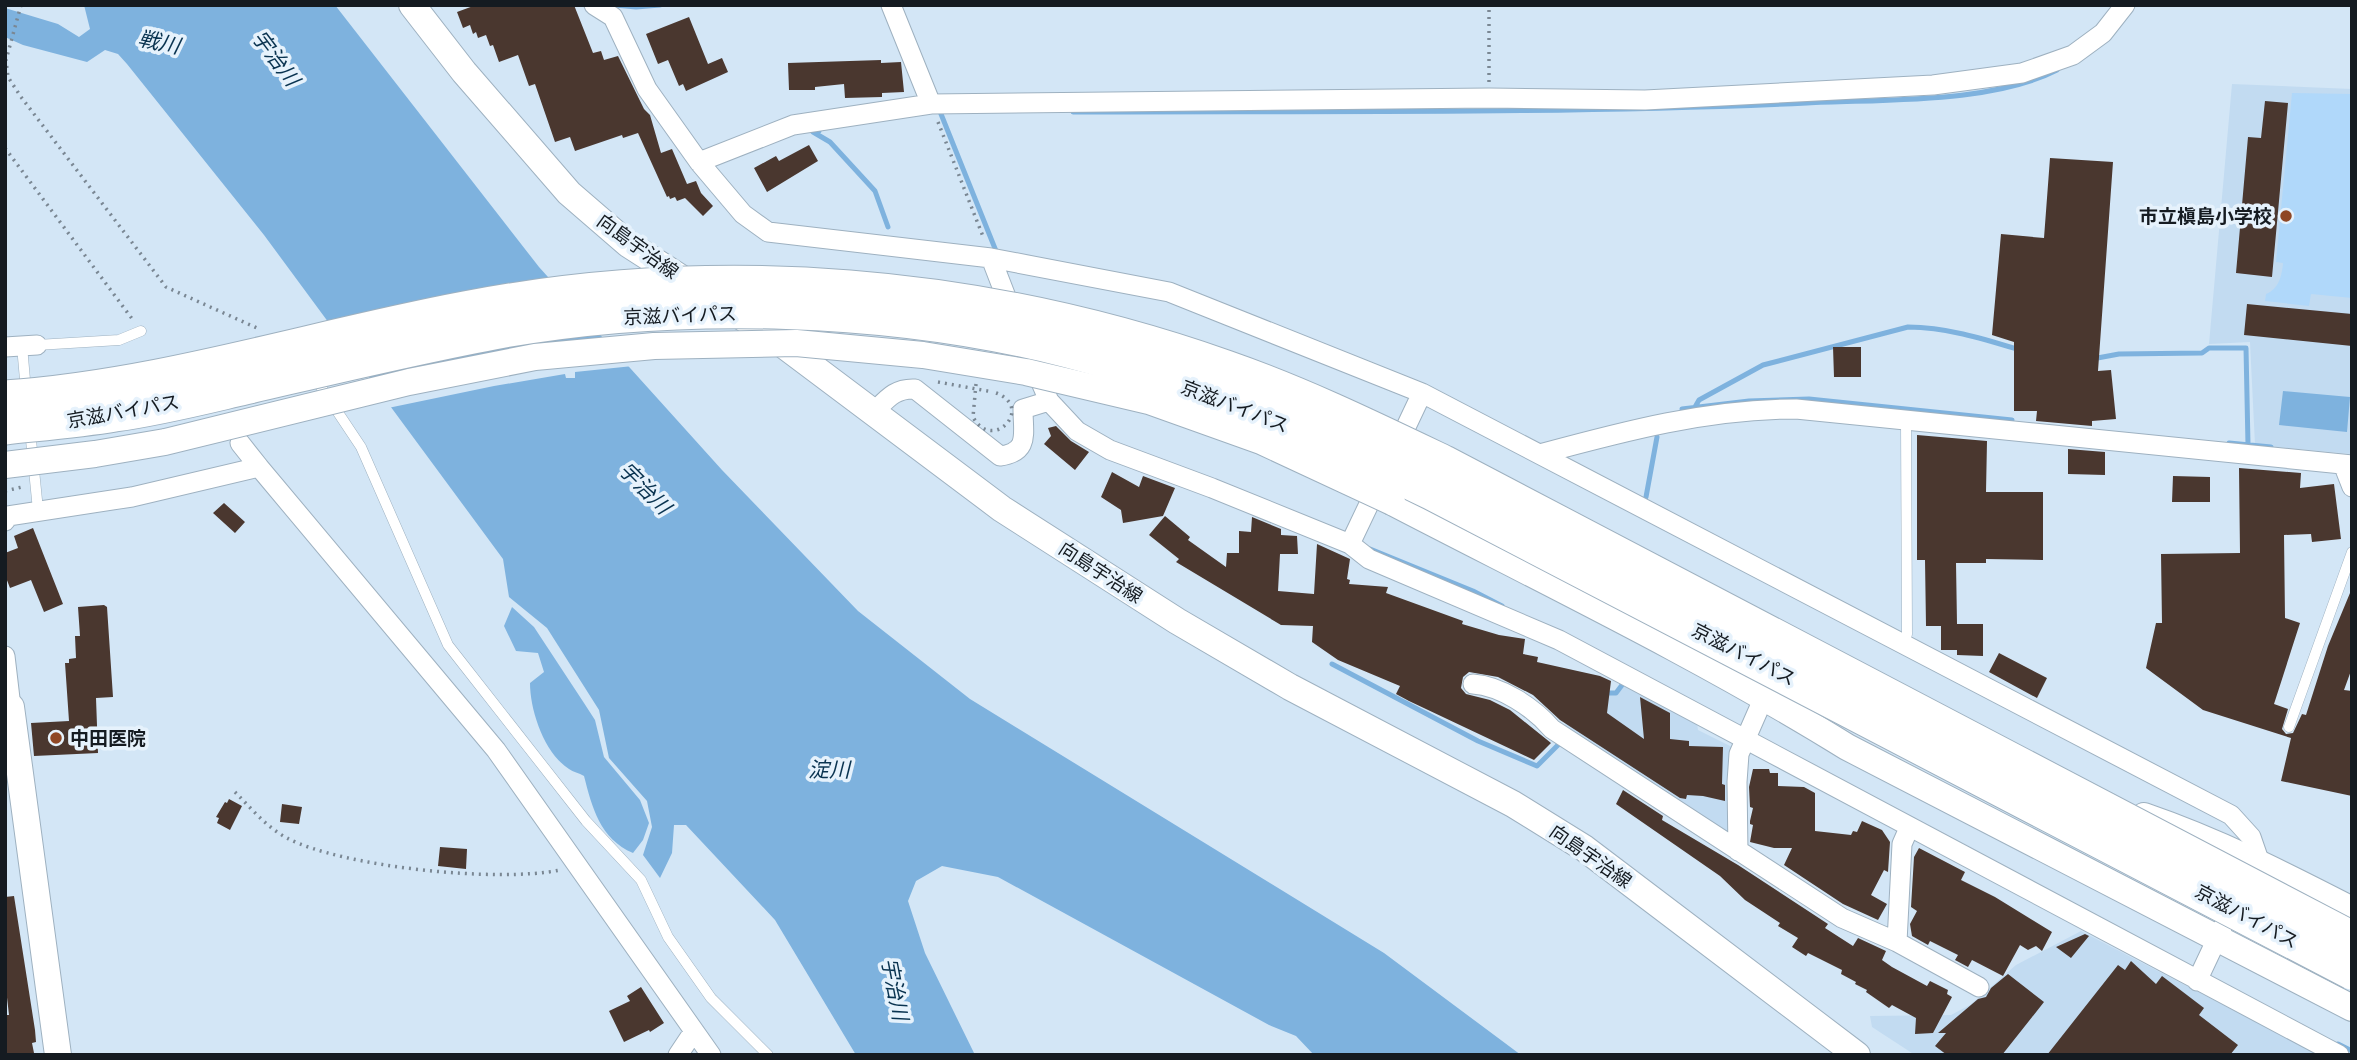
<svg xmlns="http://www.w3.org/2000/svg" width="2357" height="1060" font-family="'Public Sans','Noto Sans JP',sans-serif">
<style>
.built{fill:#c2dbf1}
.green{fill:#b0d8fa}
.forest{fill:#80b4e0}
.water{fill:#7eb2de}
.pier{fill:#d3e6f6}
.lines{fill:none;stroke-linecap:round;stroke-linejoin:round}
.stream{stroke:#7eb2de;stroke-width:5}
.building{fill:#4a372f}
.lane-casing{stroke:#9eb1c0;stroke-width:11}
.street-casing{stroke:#9eb1c0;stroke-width:21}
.secondary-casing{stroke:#9eb1c0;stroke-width:28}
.path{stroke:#7a8793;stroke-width:3.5;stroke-dasharray:2 5;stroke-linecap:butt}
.lane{stroke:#fff;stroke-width:10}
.street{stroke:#fff;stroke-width:19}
.secondary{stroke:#fff;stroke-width:26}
.secondary-bridge-casing{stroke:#9eb1c0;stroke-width:28;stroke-linecap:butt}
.highway-bridge-casing{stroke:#9eb1c0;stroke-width:37;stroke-linecap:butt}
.path-bridge{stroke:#7a8793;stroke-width:3.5;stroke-dasharray:2 5;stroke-linecap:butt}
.secondary-bridge{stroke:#fff;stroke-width:26}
.highway-bridge{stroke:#fff;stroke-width:35}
.poi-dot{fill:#8f4725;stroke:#e6f2fc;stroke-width:2.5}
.labels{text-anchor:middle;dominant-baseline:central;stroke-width:7;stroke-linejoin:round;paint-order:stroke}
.poi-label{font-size:19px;font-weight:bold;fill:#151b21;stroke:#e6f2fc;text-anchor:end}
.street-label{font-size:19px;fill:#151b21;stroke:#e6f2fc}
.water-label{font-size:21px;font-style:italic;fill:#093350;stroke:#e6f2fc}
</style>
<rect width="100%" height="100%" fill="#d3e6f6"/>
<path class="built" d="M2232 84 2352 89V454L2255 445 2250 342 2209 344Z
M1622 685 1697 723 1698 730 1732 747 1728 833 1565 727 1571 691 1616 693Z
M2081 931 2319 1055H1915L1872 1027 1870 1016 1951 1015 1970 1005 2016 965Z"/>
<path class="green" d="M2292 93 2352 94V298L2311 294 2309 306 2265 301 2266 294C2279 289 2282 275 2283 263L2276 262Z"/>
<path class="forest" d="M512 607 534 627 584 703 595 720 604 757 640 800 649 823 643 840 633 853C600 839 592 807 584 776 579 773 573 772 569 769 544 753 530 710 530 683L544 672 538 653 516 651 504 626Z"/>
<path class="water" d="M84 5H335L539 267 722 470 858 611 970 699 1384 953 1521 1055H1314L1296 1036 1269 1025 998 877 942 866 916 881 908 901 925 953 975 1055H856L775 920 686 825H674L672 853 660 878 643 855 652 827 647 801 609 758 599 710 547 628 509 597 503 559 264 235 127 64 118 54 105 50 87 62 23 45 5 37V8L58 24 79 37 90 29Z
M2283 391 2350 397 2347 432 2279 425Z"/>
<path class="pier" d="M609 339 633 366 575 372V378H566L565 374 494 386 388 408 368 381Z"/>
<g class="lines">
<path class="stream" d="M615 5 636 7 660 5
M939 109 998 256
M1073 112C1318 111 1563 114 1807 103 1881 99 1991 104 2057 70
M819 131 813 132 830 142 875 191 888 227
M2092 359 2119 354 2202 353 2209 348H2246L2248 445
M1695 407 1699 400 1763 365 1908 327C1946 327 1984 339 2020 350
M1682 409 1749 401 1809 399 2012 420
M2229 443 2271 447
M1646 497 1657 437
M1370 549 1473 591 1502 606
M1332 664 1478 741 1537 766 1560 743
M1605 693H1616L1622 685 1623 678
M2338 1044 2352 1051"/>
</g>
<path class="building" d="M476 5H574L593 53 601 51 604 60 618 56 644 109 650 115 661 153 672 149 687 184 696 181 701 193 713 206 703 216 685 198 677 201 675 197 670 199 669 196 667 197 638 133 623 138 622 135 575 151 570 137 555 142 535 84 529 86 518 55 499 62 493 45 490 46 486 35 478 38 476 32 473 34 470 25 463 28 457 12Z
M689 17 708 64 722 58 728 72 686 91 683 84 679 86 668 60 658 64 646 34Z
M881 60V63L901 62 904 92 882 93V97L845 98 844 84 815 87V90H789L788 63Z
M2265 101 2288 103 2272 277 2236 273 2248 137 2261 138Z
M809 145 818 161 767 192 754 168 776 156 779 161Z
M2050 158 2113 162 2098 371 2111 370 2116 419 2092 421V426L2036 421 2037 411H2014V342L1992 335 2001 234 2044 238Z
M2247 304 2352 314V346L2244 335Z
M1833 347H1861V377H1834Z
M1056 426 1071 441 1089 452 1075 470 1044 444 1051 436 1048 428Z
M1917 435 1987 441 1986 492H2043V560L1986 559V563H1956L1957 624H1983V656L1957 655V650H1941V626H1926L1925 560H1917Z
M2068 449 2105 452V475L2068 474Z
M2239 468 2301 473 2300 488 2334 484 2341 539 2312 542 2311 534 2284 535 2285 618 2300 623 2274 704 2288 709 2282 729 2286 734 2293 733 2302 714 2306 715 2328 646 2350 593 2352 594V668L2344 690 2352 691V796L2281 781 2291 738 2203 710 2146 668 2156 623H2162L2161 554 2240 553Z
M1112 472 1139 487 1143 476 1175 488 1163 516 1123 523 1121 510 1101 497Z
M2173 476 2210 477V502H2172Z
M224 503 245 522 235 533 213 513Z
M1165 516 1190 537 1188 540 1226 567 1227 553H1239V531L1251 532 1252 517 1281 529V535L1297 536 1298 554H1280L1278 591 1314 594 1317 544 1350 559 1347 579 1350 580 1349 584 1388 587 1386 593 1463 621 1462 624 1499 635 1525 639 1523 654 1538 657 1537 662 1600 676 1611 681 1607 713 1644 739 1640 697 1670 713V739L1689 741V746L1723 747 1722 784 1725 785V801L1703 796 1687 795 1686 799 1680 798 1560 720 1533 695 1498 677 1469 672 1463 677 1461 688 1466 694 1490 700 1510 710 1551 743 1534 760 1409 701 1396 694 1400 686 1338 660 1312 642 1313 626 1281 625 1176 562 1179 559 1149 535Z
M33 528 63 604 44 612 31 580 10 588 5 575V553L18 548 14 536Z
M104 605 107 607 113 697 96 698 98 753 34 756 31 723 69 721 65 663H69V659L76 658 75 636H80L78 607Z
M1999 653 2047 678 2037 698 1989 672Z
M1753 769H1769L1770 773H1778V786L1804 787 1815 793V831L1851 835 1853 831 1857 832 1862 821 1882 830 1890 842 1888 872 1884 870 1871 895 1887 904 1878 920 1843 904 1784 865 1792 848H1774L1750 842 1753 825 1750 824V821L1753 808 1750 807 1749 787Z
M1623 790 1663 816 1662 820 1738 865 1828 924 1825 928 1853 946 1858 938 1886 951 1882 960 1892 967 1927 986 1930 981 1948 990 1947 994 1952 997 1933 1033 1915 1034 1916 1018 1892 1005 1889 1008 1866 992 1867 990 1855 984 1856 982 1841 974 1842 970 1808 953 1806 956 1792 947 1798 938 1778 926 1780 923 1745 900 1720 876 1616 804Z
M229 799 242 806 230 830 217 823 219 818 216 817 225 802 227 803Z
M282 804 302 807 299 824 280 822Z
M440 847 467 849 466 869 438 866Z
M1919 848 1965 872 1961 880 1995 897 2052 932 2042 951 2036 946 2028 950 2020 945 2003 976 1972 960 1968 967 1955 960 1958 955 1930 941 1928 945 1912 936 1910 924 1917 911 1911 907 1914 857Z
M14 896 35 1030 36 1042 32 1043 34 1053 25 1055H5V1015H9L5 980V897Z
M2085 934 2089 936 2071 958 2056 947Z
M2131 961 2156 984 2162 976 2204 1008 2199 1015 2238 1045 2230 1055H2047L2118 965 2125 970Z
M2008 974 2044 1002 2002 1055H1947L1935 1046 1946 1033H1938L1978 999 1986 997 1991 988Z
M641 987 664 1023 650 1032 649 1030 624 1042 609 1011 630 1001 627 996Z"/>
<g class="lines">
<defs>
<path id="lane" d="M37 345 119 340 141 331
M22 346 26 391
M315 378 361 447 448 645 586 821 641 880 668 937 711 998 768 1055
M30 430 38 510
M1904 644 1907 634 1906 420
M2289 727 2352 552"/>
<path id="street" d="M594 5 613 17 647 89 699 162 743 214 768 232 991 258 1169 292 1422 393 2231 815 2251 837 2260 863 2257 869
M891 5 931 104
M699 162 793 125 931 104 1489 98 1645 100 1933 85 2022 73 2073 55 2103 33 2125 5
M991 258 1013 315
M5 347 37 345
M1034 366 1049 401 1077 431 1110 450 1212 488 1350 544 1369 559 1559 640 2339 1055
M874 412C887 399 895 388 915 389L1000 456C1030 452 1023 434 1023 409L1049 401
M240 443 259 467
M1396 448 1422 393
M1540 454C1625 431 1708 409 1796 409L2352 465
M2343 464 2352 487
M5 521 8 516 132 497 259 467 496 750 711 1055
M1350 544 1380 481
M5 656 11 707
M1473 684C1501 686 1533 707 1552 729L1842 918 1897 942 1979 987
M1738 851 1737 782 1739 754 1764 697
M1897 942 1902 844 1909 828
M2197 981 2222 928
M678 1055 694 1031"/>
<path id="secondary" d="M412 5 464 72 569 193 628 244 695 287
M731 310 773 337 1002 509 1177 621 1290 687 1513 804 1584 848 1857 1055
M1392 502C1544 581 1700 656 1847 747L2352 1008
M5 707H11L58 1055
M2144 816C2217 841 2284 875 2352 910"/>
</defs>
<use href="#lane" class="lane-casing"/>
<use href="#street" class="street-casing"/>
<use href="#secondary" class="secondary-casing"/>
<path class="path" d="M21 5 6 60 8 77 21 97 166 287 257 328
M1489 82V5
M938 122 984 239
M5 148 133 320
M938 382 993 392
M235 792C251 808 266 827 287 838 342 867 498 883 560 870"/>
<use href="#lane" class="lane"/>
<use href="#street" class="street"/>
<use href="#secondary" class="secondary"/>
<defs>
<path id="secondary-bridge" d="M5 465 95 454 165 442 409 382 535 357 654 346 796 343 923 355 1026 372 1149 401 1261 441 1392 502"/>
<path id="highway-bridge" d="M5 398C162 387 311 338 465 309 719 260 982 282 1226 368 1301 394 1373 429 1444 463L2352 939
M5 427C42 423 79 420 115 414 159 408 202 397 245 387 331 367 417 346 504 330 682 299 892 305 1068 350 1194 383 1314 435 1431 492L2352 972"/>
</defs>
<use href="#secondary-bridge" class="secondary-bridge-casing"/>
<use href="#highway-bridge" class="highway-bridge-casing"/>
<path class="path-bridge" d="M976 384 973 417C993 454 1037 405 993 392
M5 491 22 487"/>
<use href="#secondary-bridge" class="secondary-bridge"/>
<use href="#highway-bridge" class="highway-bridge"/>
</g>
<g class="poi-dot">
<circle cx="2286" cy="216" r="7"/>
<circle cx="56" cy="738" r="7"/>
</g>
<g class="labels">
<g class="poi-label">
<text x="2272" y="216">市立槇島小学校</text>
<text x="70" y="738" text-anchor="start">中田医院</text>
</g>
<g class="street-label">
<text transform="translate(638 246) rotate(36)">向島宇治線</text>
<text transform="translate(680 315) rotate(-2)">京滋バイパス</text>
<text transform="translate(1235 406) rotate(21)">京滋バイパス</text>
<text transform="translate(123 411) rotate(-10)">京滋バイパス</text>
<text transform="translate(1101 572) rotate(33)">向島宇治線</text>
<text transform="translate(1744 654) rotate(27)">京滋バイパス</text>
<text transform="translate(1591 856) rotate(35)">向島宇治線</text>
<text transform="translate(2247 916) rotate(28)">京滋バイパス</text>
</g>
<g class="water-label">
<text transform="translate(159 42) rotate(12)">戦川</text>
<text transform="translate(276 58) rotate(53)">宇治川</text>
<text transform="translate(645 488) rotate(45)">宇治川</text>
<text x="829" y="769">淀川</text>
<text transform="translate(895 989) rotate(79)">宇治川</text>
</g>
</g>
<rect width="2357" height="1060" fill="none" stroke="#151b21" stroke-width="14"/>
</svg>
